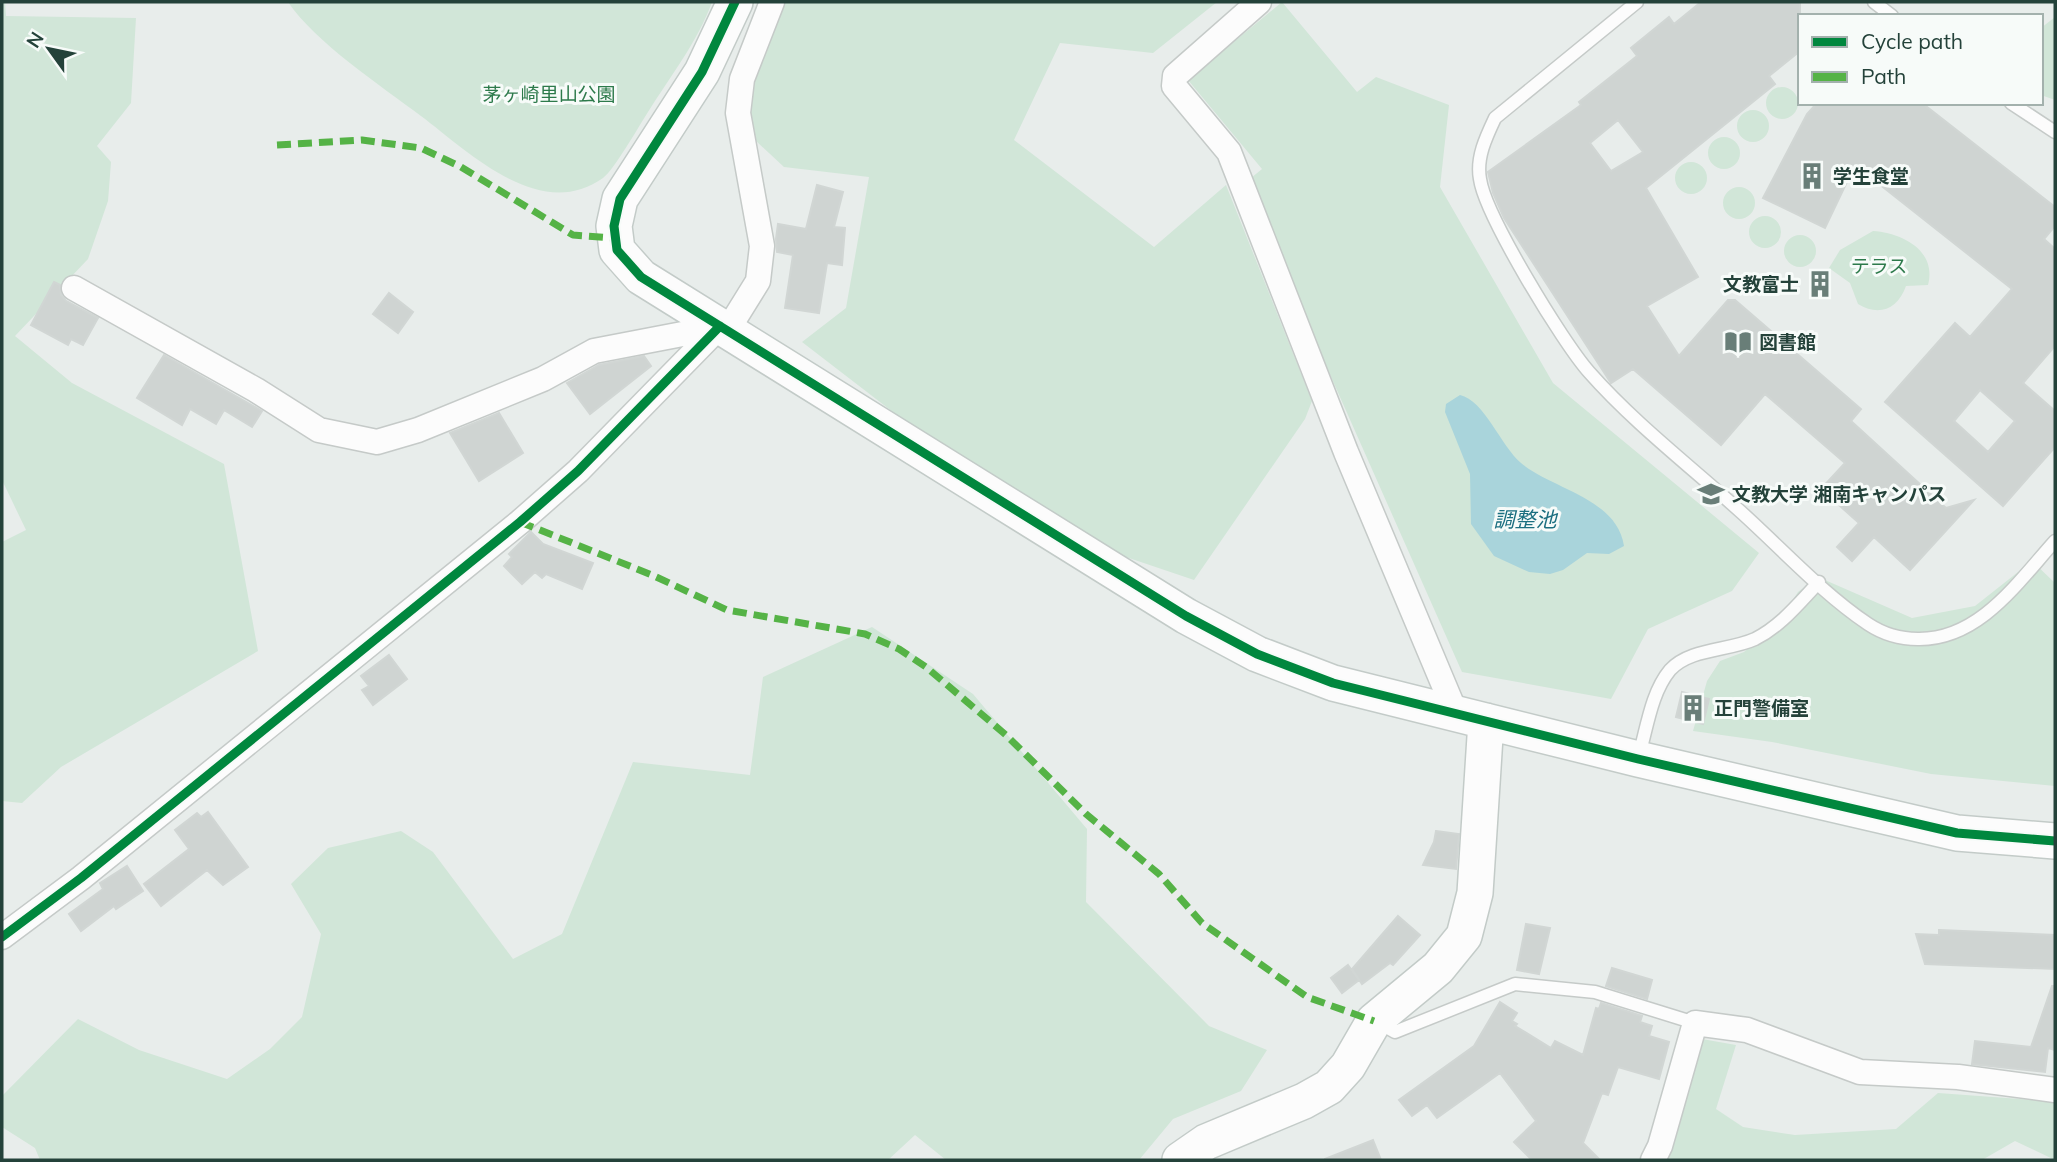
<svg xmlns="http://www.w3.org/2000/svg" width="2057" height="1162" font-family="Mulish,'Noto Sans JP',sans-serif">
<style>
.green{fill:#d1e6d8}
.water{fill:#a9d4db}
.building{fill:#cfd4d2;stroke:#d1d6d4;stroke-width:2;fill-rule:evenodd}
.lines{fill:none;stroke-linecap:round;stroke-linejoin:round}
.lane-casing{stroke:#c5cac8;stroke-width:15}
.street-casing{stroke:#c5cac8;stroke-width:27}
.secondary-casing{stroke:#c3cbc8;stroke-width:38}
.lane{stroke:#fcfcfc;stroke-width:12}
.street{stroke:#fcfcfc;stroke-width:24}
.secondary{stroke:#fcfcfc;stroke-width:35}
.quiet{stroke:#55b346;stroke-width:7;stroke-dasharray:14 7;stroke-linecap:butt}
.cycleway-casing{stroke:#f7fbf9;stroke-width:13}
.cycleway{stroke:#00873e;stroke-width:9}
.labels{text-anchor:middle;dominant-baseline:central;stroke-width:6;stroke-linejoin:round;paint-order:stroke}
.park-label{font-size:19px;fill:#2d7a4b;stroke:#f7fbf9}
.poi-label{font-size:19px;font-weight:bold;fill:#24423a;stroke:#f7fbf9;text-anchor:start}
.water-label{font-size:21px;font-style:italic;fill:#1c6f80;stroke:#f7fbf9}
</style>
<rect width="100%" height="100%" fill="#e8edeb"/>
<path class="green" d="M2 2H5L6 16 136 18 131 103 97 146 111 162 108 201 88 259 15 336 72 383 224 464 258 651 61 767 22 803 2 801V542L26 530 2 480Z
M288 2H712C698 41 670 77 648 112 639 126 614 170 603 178 540 223 469 152 421 116 380 85 316 43 288 2Z
M760 2H1217L1153 53 1060 43 1014 140 1154 247 1226 185 1312 401 1305 419 1194 580 1126 557 1071 531 954 459 802 342 846 308 869 177 784 167 726 113Z
M1282 2 1357 92 1376 77 1449 105 1440 187 1553 383 1759 553 1732 591 1648 629 1611 699 1462 672 1245 183 1262 169 1188 80Z
M2055 17V100L2041 95V28Z
M1766 103a16 16 0 1 1 32 0a16 16 0 1 1-32 0Z
M1737 126a16 16 0 1 1 32 0a16 16 0 1 1-32 0Z
M1708 153a16 16 0 1 1 32 0a16 16 0 1 1-32 0Z
M1675 178a16 16 0 1 1 32 0a16 16 0 1 1-32 0Z
M1723 203a16 16 0 1 1 32 0a16 16 0 1 1-32 0Z
M1749 232a16 16 0 1 1 32 0a16 16 0 1 1-32 0Z
M1873 231C1903 233 1937 251 1928 285L1906 286C1898 309 1879 317 1858 304L1850 283 1829 268 1840 250Z
M1784 251a16 16 0 1 1 32 0a16 16 0 1 1-32 0Z
M2032 561 2055 583V786L1931 774 1772 742 1693 731 1707 681 1720 661 1744 652 1780 620 1798 592 1818 577 1912 618 1975 606Z
M872 627 973 694 1087 829 1086 902 1209 1026 1267 1050 1241 1091 1173 1119 1139 1160H946L915 1135 888 1160H40L35 1148 2 1127V1096L78 1019 139 1050 227 1079 270 1049 302 1017 321 934 291 884 328 848 401 831 433 852 513 959 562 934 633 762 750 775 763 677Z
M1702 1039 1736 1045 1716 1109 1743 1127 1795 1135 1896 1129 1938 1093 2047 1101 2055 1093V1160L2015 1141 1982 1160H1664Z"/>
<path class="water" d="M1460 395C1484 400 1501 446 1521 463 1552 489 1617 498 1624 546L1609 554 1587 553 1563 570 1550 574 1529 572 1494 556 1471 524 1470 474 1445 412 1446 404Z"/>
<path class="building" d="M1701 2H1800V51L1769 76 1775 84 1646 188 1698 277 1647 306 1679 356 1728 300H1735L1861 409 1851 421 1946 508 1974 500 1910 570 1874 537 1852 561 1837 547 1859 523 1821 489 1845 463 1765 394 1721 445 1633 369 1611 383 1504 218 1493 193 1488 172 1581 105 1579 102 1637 56 1631 48 1669 17 1674 24ZM1618 120 1643 152 1611 171 1590 143Z
M1817 103H1922L2055 207V226L2044 239 2055 249V346L2023 383 2055 411V447L2003 506 1885 402 1955 323 1970 337 2012 289 1855 165 1825 228 1763 198 1807 114ZM1980 390 2015 421 1988 452 1954 421Z
M817 185 843 192 834 227 845 228 842 265 827 263 819 313 785 308 793 255 777 252 776 239 778 224 806 229Z
M1810 285a10 10 0 1 1 20 0a10 10 0 1 1-20 0Z
M54 282 60 285 61 295 66 301 98 318 83 345 71 339 68 345 31 325Z
M389 293 413 312 398 333 373 314Z
M164 355 262 411 252 427 224 410 216 424 190 409 182 425 137 398Z
M644 356 651 366 590 414 567 383 599 365Z
M499 413 523 453 479 481 450 433Z
M531 532 543 544 593 563 582 589 546 574 542 578 535 572 522 584 504 566 512 557 509 554Z
M389 655 407 679 373 705 362 690 369 686 361 676Z
M1682 692 1709 699 1703 724 1676 717Z
M208 812 248 867 223 885 207 870 161 906 144 884 189 849 175 830 197 813 201 817Z
M1436 831 1459 834 1456 869 1423 865 1434 842Z
M127 866 143 891 116 909 114 906 81 931 69 914 103 889 100 883Z
M1398 916 1420 935 1393 965 1390 963 1362 984 1352 969Z
M1526 924 1550 928 1539 974 1517 970Z
M1939 930 2055 935V969L1925 964 1916 934 1939 935Z
M1348 965 1359 980 1342 993 1331 978Z
M1612 968 1652 980 1647 999 1606 986Z
M2052 986H2055V1050L2048 1048 2045 1072 1972 1064 1975 1041 2031 1047Z
M1500 1002 1517 1013 1512 1021 1517 1024 1515 1026 1551 1048 1555 1041 1583 1055 1596 1008 1599 1009 1601 1003 1642 1016 1640 1022 1652 1026 1649 1036 1669 1042 1659 1079 1618 1067 1608 1095 1602 1093 1583 1143 1600 1160H1532L1514 1142 1536 1121 1500 1073 1437 1118 1427 1105 1412 1116 1399 1100 1474 1046Z
M1373 1140 1381 1160H1325V1159Z"/>
<g class="lines">
<defs>
<path id="lane" d="M1637 2 1495 118C1486 137 1476 158 1480 179 1485 215 1563 343 1589 372 1634 423 1690 466 1741 512 1782 549 1822 593 1868 624 1883 634 1900 639 1918 639 1979 640 2018 582 2055 541
M1874 2 1892 16
M2011 103 2055 132
M1639 755C1647 728 1651 693 1670 670 1690 648 1729 651 1755 639 1781 626 1799 603 1819 582
M1379 1023 1395 1032 1515 984 1595 992 1695 1023"/>
<path id="street" d="M1259 2 1175 76 1174 86 1229 152 1346 452 1456 714
M74 288 256 390 319 430 377 442 418 430 543 379 594 351 719 327
M727 331 758 281 762 246 738 113 742 79 772 2
M2 937 81 878 520 522 578 471 720 326
M1653 1160 1660 1146 1695 1023 1747 1030 1860 1072 1958 1077 2055 1090"/>
<path id="secondary" d="M735 2 702 72 620 199 614 226 617 250 641 277 1186 616 1257 654 1333 683 1638 759 1957 833 2055 841
M1180 1160 1206 1142 1304 1101 1329 1087 1348 1066 1374 1021 1438 968 1464 936 1475 893 1486 721"/>
</defs>
<use href="#lane" class="lane-casing"/>
<use href="#street" class="street-casing"/>
<use href="#secondary" class="secondary-casing"/>
<use href="#lane" class="lane"/>
<use href="#street" class="street"/>
<use href="#secondary" class="secondary"/>
<path class="quiet" d="M277 145 362 140 421 148 461 167 573 235 615 238
M520 522 652 575 727 610 865 634 899 649 926 667 1006 735 1086 814 1159 874 1202 923 1307 997 1374 1021"/>
<defs>
<path id="cycleway" d="M735 2 702 72 620 199 614 226 617 250 641 277 1186 616 1257 654 1333 683 1638 759 1957 833 2055 841
M2 937 81 878 520 522 578 471 720 326"/>
</defs>
<use href="#cycleway" class="cycleway-casing"/>
<use href="#cycleway" class="cycleway"/>
</g>
<defs>
<symbol id="building-bare" viewBox="-9 -9 18 18"><path d="M-4-6H4V6H1V3H-1V6H-4ZM-2.5-4.3h1.7v1.8h-1.7ZM.8-4.3h1.7v1.8H.8ZM-2.5-1h1.7V.8h-1.7ZM.8-1h1.7V.8H.8Z" fill="#697e78" stroke="#f7fbf9" stroke-width="2.5" paint-order="stroke"/></symbol>
<symbol id="library-bare" viewBox="-9 -9 18 18"><path d="M-6-4Q-3-5.5-.7-3.5V5Q-3 3-6 4ZM6-4Q3-5.5 .7-3.5V5Q3 3 6 4Z" fill="#697e78" stroke="#f7fbf9" stroke-width="2.5" paint-order="stroke"/></symbol>
<symbol id="university-bare" viewBox="-9 -9 18 18"><path d="M0-5L7-2L0 1L-7-2ZM-4 1L0 2.5L4 1V4Q0 6-4 4Z" fill="#697e78" stroke="#f7fbf9" stroke-width="2.5" paint-order="stroke"/></symbol>
</defs>
<g fill-rule="evenodd">
<use href="#building-bare" x="1793" y="157" width="38" height="38"/>
<use href="#building-bare" x="1801" y="265" width="38" height="38"/>
<use href="#library-bare" x="1719" y="323" width="38" height="38"/>
<use href="#university-bare" x="1692" y="475" width="38" height="38"/>
<use href="#building-bare" x="1674" y="689" width="38" height="38"/>
</g>
<g class="labels">
<g class="park-label">
<text x="549" y="94">茅ヶ崎里山公園</text>
<text x="1879" y="266">テラス</text>
</g>
<g class="poi-label">
<text x="1833" y="176">学生食堂</text>
<text x="1799" y="284" text-anchor="end">文教富士</text>
<text x="1759" y="342">図書館</text>
<text x="1732" y="494">文教大学 湘南キャンパス</text>
<text x="1714" y="708">正門警備室</text>
</g>
<g class="water-label">
<text x="1525" y="519">調整池</text>
</g>
</g>
<rect width="2057" height="1162" fill="none" stroke="#24423a" stroke-width="7"/>
<rect x="1798" y="14" width="245" height="91" fill="#f7fbf9" stroke="#a3b1ad" stroke-width="2"/>
<rect x="1812" y="37" width="35" height="10" fill="#00873e" stroke="#a3b1ad" stroke-width="2"/>
<text x="1861" y="49" font-size="21" fill="#24423a">Cycle path</text>
<rect x="1812" y="72" width="35" height="10" fill="#55b346" stroke="#a3b1ad" stroke-width="2"/>
<text x="1861" y="84" font-size="21" fill="#24423a">Path</text>
<g transform="translate(49 49) rotate(303)" stroke="#f7fbf9" stroke-width="5" paint-order="stroke">
<path d="M0-5L12 26L0 18L-12 26Z" fill="#24423a"/>
<text y="-10" font-size="19" font-weight="bold" text-anchor="middle" fill="#24423a">N</text>
</g>
</svg>
